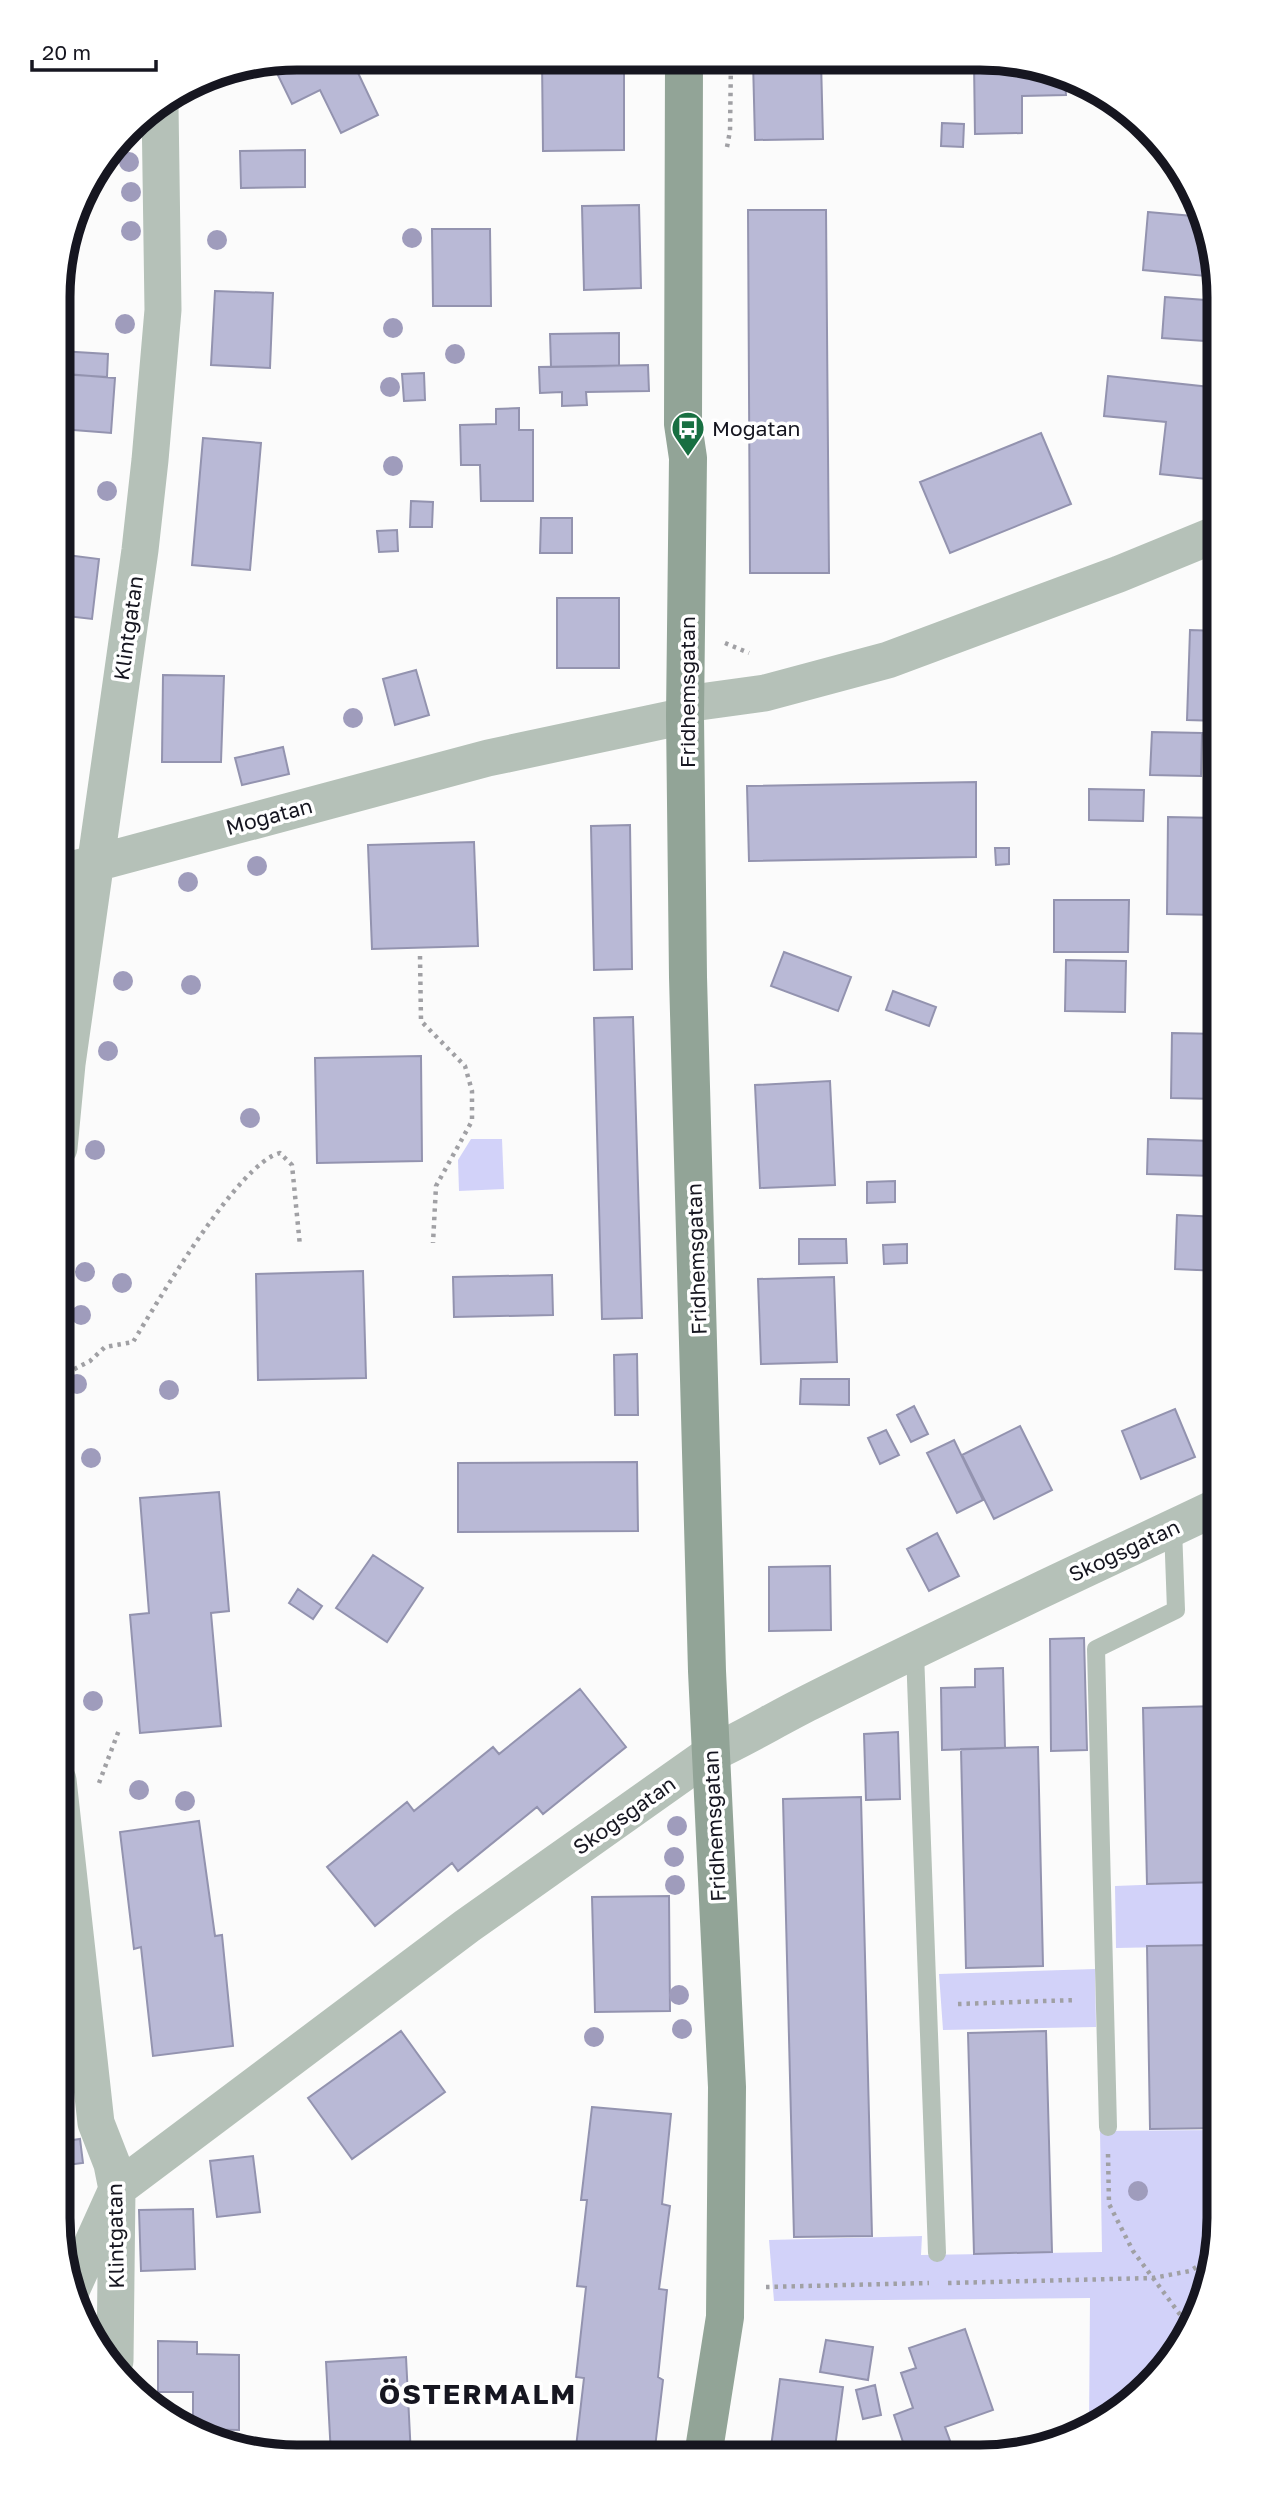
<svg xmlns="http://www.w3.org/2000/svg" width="1277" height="2515" font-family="'Golos Text',sans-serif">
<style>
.green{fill:#d2d2f9}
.building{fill:#b9b9d6;stroke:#9393af;stroke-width:2}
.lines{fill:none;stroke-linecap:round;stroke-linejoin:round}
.path{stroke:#a0a0a4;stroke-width:4.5;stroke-dasharray:3.5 5;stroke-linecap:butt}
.lane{stroke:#b5c1b8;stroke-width:18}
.street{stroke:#b5c1b8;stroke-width:37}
.secondary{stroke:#92a497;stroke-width:38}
.tree{fill:#9f9cbc}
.labels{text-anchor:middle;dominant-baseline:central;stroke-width:7;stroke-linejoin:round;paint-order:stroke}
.poi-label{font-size:21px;fill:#161620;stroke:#fff;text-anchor:start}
.street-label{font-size:21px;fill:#161620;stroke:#fff}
.district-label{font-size:28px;font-weight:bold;letter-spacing:2px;fill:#161620;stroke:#fff}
.rim{fill:none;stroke:#161620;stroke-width:9}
</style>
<rect width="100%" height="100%" fill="#fbfbfb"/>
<path class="green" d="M471 1139H502L504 1189 459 1191 458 1160Z
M1219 1882V1946L1116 1948 1115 1886Z
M1095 1969 1096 2027 943 2030 939 1974Z
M1219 2130V2234L1201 2309 1169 2364 1113 2417 1089 2429 1090 2298 774 2301 769 2240 922 2236 921 2255 1102 2252 1100 2131Z"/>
<path class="building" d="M297 58H351L378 115 341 133 320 90 292 104 272 63Z
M542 59 624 60V150L543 151Z
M753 61H821L823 139 755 140Z
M974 62H1026L1065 82 1066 95 1022 96V133L975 134Z
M942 123 964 124 963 147 941 146Z
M305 150V187L241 188 240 151Z
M639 205 641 288 584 290 582 206Z
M748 210H826L829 573H750Z
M1148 212 1204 217 1216 277 1143 270Z
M432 229H490L491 306H433Z
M215 291 273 293 270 368 211 365Z
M1165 297 1219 301V342L1162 338Z
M619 333V366L551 367 550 334Z
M60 351 108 354 107 377 60 374Z
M648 365 649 391 586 392 587 405 562 406V392L540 393 539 367Z
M424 373 425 400 404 401 402 374Z
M66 374 115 378 111 433 61 429Z
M1108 376 1219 388V448L1216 480 1160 474 1166 422 1104 416Z
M519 408V430H533V501H481L480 465H461L460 425 496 424V409Z
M1041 433 1071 504 950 553 920 482Z
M203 438 261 443 250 570 192 565Z
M411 501 433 502 432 527H410Z
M541 518H572V553H540Z
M397 530 398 551 379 552 377 531Z
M59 554 99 559 92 619 59 615Z
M557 598H619V668H557Z
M1190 630 1219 631V721L1187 720Z
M416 670 429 715 395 725 383 679Z
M163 675 224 676 221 762H162Z
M1152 732 1202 733 1201 776 1150 775Z
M283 747 289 774 242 785 235 758Z
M976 782V857L749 861 747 786Z
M1089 789 1144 790 1143 821 1089 820Z
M1168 817 1219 818V915L1167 914Z
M630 825 632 969 594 970 591 826Z
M474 842 478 946 372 949 368 845Z
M995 848H1009V864L996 865Z
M1054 900H1129L1128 952H1054Z
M784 952 851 977 838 1011 771 986Z
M1066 960 1126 961 1125 1012 1065 1011Z
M893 991 936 1007 929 1026 886 1010Z
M633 1017 642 1318 602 1319 594 1018Z
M1172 1033 1219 1034V1099L1171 1098Z
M421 1056 422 1161 317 1163 315 1058Z
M830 1081 835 1185 760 1188 755 1085Z
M1148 1139 1213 1141V1176L1147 1174Z
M895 1181V1202L867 1203V1182Z
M1177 1215 1219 1217V1271L1175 1269Z
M799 1239H846L847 1263 799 1264Z
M907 1244V1263L884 1264 883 1245Z
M363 1271 366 1378 258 1380 256 1274Z
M552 1275 553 1315 454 1317 453 1277Z
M834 1277 837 1362 761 1364 758 1279Z
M637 1354 638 1415H615L614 1355Z
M801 1379H849V1405L800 1404Z
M914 1406 928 1434 911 1442 897 1415Z
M1175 1409 1195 1457 1141 1479 1122 1431Z
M1020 1426 1052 1490 994 1519 962 1455Z
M886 1430 899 1455 880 1464 868 1438Z
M954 1440 983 1500 957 1513 927 1453Z
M637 1462 638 1531 458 1532V1463Z
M219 1492 229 1611 211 1613 221 1726 140 1733 130 1615 149 1613 140 1498Z
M937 1533 959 1576 929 1591 907 1549Z
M373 1555 423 1588 387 1642 336 1608Z
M830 1566 831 1630 769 1631V1567Z
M1204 1577H1219V1701L1205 1702Z
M298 1589 322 1606 313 1619 289 1603Z
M1084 1638 1087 1750 1051 1751 1050 1639Z
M1003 1668 1005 1748 942 1750 941 1688 975 1687V1669Z
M580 1689 626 1747 543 1814 537 1807 458 1871 452 1863 375 1926 327 1867 407 1802 414 1811 493 1747 499 1754Z
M1217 1706 1219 1882 1147 1884 1143 1708Z
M898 1732 900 1799 866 1800 864 1734Z
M1038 1747 1043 1966 966 1968 961 1749Z
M861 1797 872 2236 794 2237 783 1799Z
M199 1821 215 1936 222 1935 233 2046 153 2056 141 1947 134 1949 120 1832Z
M669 1896 670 2011 595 2012 592 1897Z
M1219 1945V2128L1150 2129 1147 1946Z
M65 2000 75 2056 58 2059V2001Z
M401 2031 445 2092 352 2159 308 2098Z
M1046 2031 1052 2252 974 2254 968 2033Z
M592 2107 671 2114 662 2204 670 2206 659 2289 667 2290 658 2377 663 2380 654 2456H575L584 2378 576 2377 586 2287 577 2286 587 2200H581Z
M80 2139 83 2163 58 2166V2142Z
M253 2156 260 2212 217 2217 210 2161Z
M193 2209 195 2269 141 2271 139 2210Z
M965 2329 993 2410 945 2427 956 2457H908L894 2415 913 2408 901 2373 916 2368 909 2348Z
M826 2340 873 2347 868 2380 820 2372Z
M158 2341 197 2342V2354L239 2355V2430L193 2429V2392H158Z
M406 2357 411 2456 331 2455 326 2362Z
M780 2379 843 2387 834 2455 771 2447Z
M875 2385 881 2415 863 2419 856 2390Z"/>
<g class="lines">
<path class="path" d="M727 147 730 131 731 60
M725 643 749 653
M420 956 421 1021 465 1066 472 1091V1121L436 1186 433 1243
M59 1377 90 1361 105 1347 133 1342C157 1303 238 1163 280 1153L292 1165 300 1246
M99 1783 119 1730
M958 2004 1076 2000
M1108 2154 1109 2204 1133 2251 1190 2328
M948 2283 1153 2278 1190 2271 1213 2257
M766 2287 929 2283"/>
<path class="lane" d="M915 1652 937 2253
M1108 2127 1096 1649 1176 1610 1173 1528"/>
<path class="street" d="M685 704 765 693 888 660 1119 574 1219 533
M59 873 488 758 685 716
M59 1148 67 1064 140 550 150 460 163 310 160 105
M58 1780 96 2123 112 2164 117 2189 115 2361
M70 2293 117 2189 467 1926 710 1754C745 1738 776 1719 810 1702 945 1634 1082 1571 1219 1506"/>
<path class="secondary" d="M684 60 683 424 688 458 685 716 688 977 707 1671 727 2087 725 2317 703 2456"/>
</g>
<g class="tree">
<circle cx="129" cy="162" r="10"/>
<circle cx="131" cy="192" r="10"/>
<circle cx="131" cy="231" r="10"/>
<circle cx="412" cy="238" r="10"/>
<circle cx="217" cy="240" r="10"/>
<circle cx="125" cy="324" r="10"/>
<circle cx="393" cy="328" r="10"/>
<circle cx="455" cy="354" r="10"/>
<circle cx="390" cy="387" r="10"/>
<circle cx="393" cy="466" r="10"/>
<circle cx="107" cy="491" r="10"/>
<circle cx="353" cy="718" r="10"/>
<circle cx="257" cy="866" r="10"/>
<circle cx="188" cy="882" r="10"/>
<circle cx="123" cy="981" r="10"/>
<circle cx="191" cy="985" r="10"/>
<circle cx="108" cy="1051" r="10"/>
<circle cx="250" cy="1118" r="10"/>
<circle cx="95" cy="1150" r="10"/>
<circle cx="85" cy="1272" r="10"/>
<circle cx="122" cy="1283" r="10"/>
<circle cx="81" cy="1315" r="10"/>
<circle cx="77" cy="1384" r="10"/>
<circle cx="169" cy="1390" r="10"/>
<circle cx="91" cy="1458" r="10"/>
<circle cx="93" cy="1701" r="10"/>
<circle cx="139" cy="1790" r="10"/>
<circle cx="185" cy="1801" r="10"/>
<circle cx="677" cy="1826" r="10"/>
<circle cx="674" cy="1857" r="10"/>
<circle cx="675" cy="1885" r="10"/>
<circle cx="679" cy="1995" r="10"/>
<circle cx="682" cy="2029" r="10"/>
<circle cx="594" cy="2037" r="10"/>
<circle cx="1138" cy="2191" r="10"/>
</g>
<defs>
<symbol id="bus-pin" viewBox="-11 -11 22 30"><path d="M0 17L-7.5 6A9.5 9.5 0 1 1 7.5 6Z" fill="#186f41" stroke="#fff"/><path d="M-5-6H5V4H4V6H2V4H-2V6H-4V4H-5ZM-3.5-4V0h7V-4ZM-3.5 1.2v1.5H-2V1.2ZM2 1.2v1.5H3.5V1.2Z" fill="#fff"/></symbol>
</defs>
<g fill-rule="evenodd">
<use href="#bus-pin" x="669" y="409" width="38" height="52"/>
</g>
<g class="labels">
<g class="poi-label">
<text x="712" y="428">Mogatan</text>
</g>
<g class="street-label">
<text transform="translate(128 628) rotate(-82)">Klintgatan</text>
<text transform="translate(687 692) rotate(-90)">Fridhemsgatan</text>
<text transform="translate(269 816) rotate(-15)">Mogatan</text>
<text transform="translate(696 1259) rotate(-92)">Fridhemsgatan</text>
<text transform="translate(1124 1550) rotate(-25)">Skogsgatan</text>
<text transform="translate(624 1815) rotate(-35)">Skogsgatan</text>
<text transform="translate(714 1826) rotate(-93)">Fridhemsgatan</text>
<text transform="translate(115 2236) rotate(-91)">Klintgatan</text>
</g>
<g class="district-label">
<text x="478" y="2393">ÖSTERMALM</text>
</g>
</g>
<path d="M0 0H1277V2515H0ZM297 70H980A227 227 0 0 1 1207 297V2218A227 227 0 0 1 980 2445H297A227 227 0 0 1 70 2218V297A227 227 0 0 1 297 70Z" fill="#fff" fill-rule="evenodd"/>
<path class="rim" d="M297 70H980A227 227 0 0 1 1207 297V2218A227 227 0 0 1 980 2445H297A227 227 0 0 1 70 2218V297A227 227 0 0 1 297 70Z"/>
<path d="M32 60v10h124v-10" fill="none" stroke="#161620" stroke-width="3.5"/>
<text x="42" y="60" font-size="21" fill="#161620" stroke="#ffffff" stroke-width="5" paint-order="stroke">20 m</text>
</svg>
